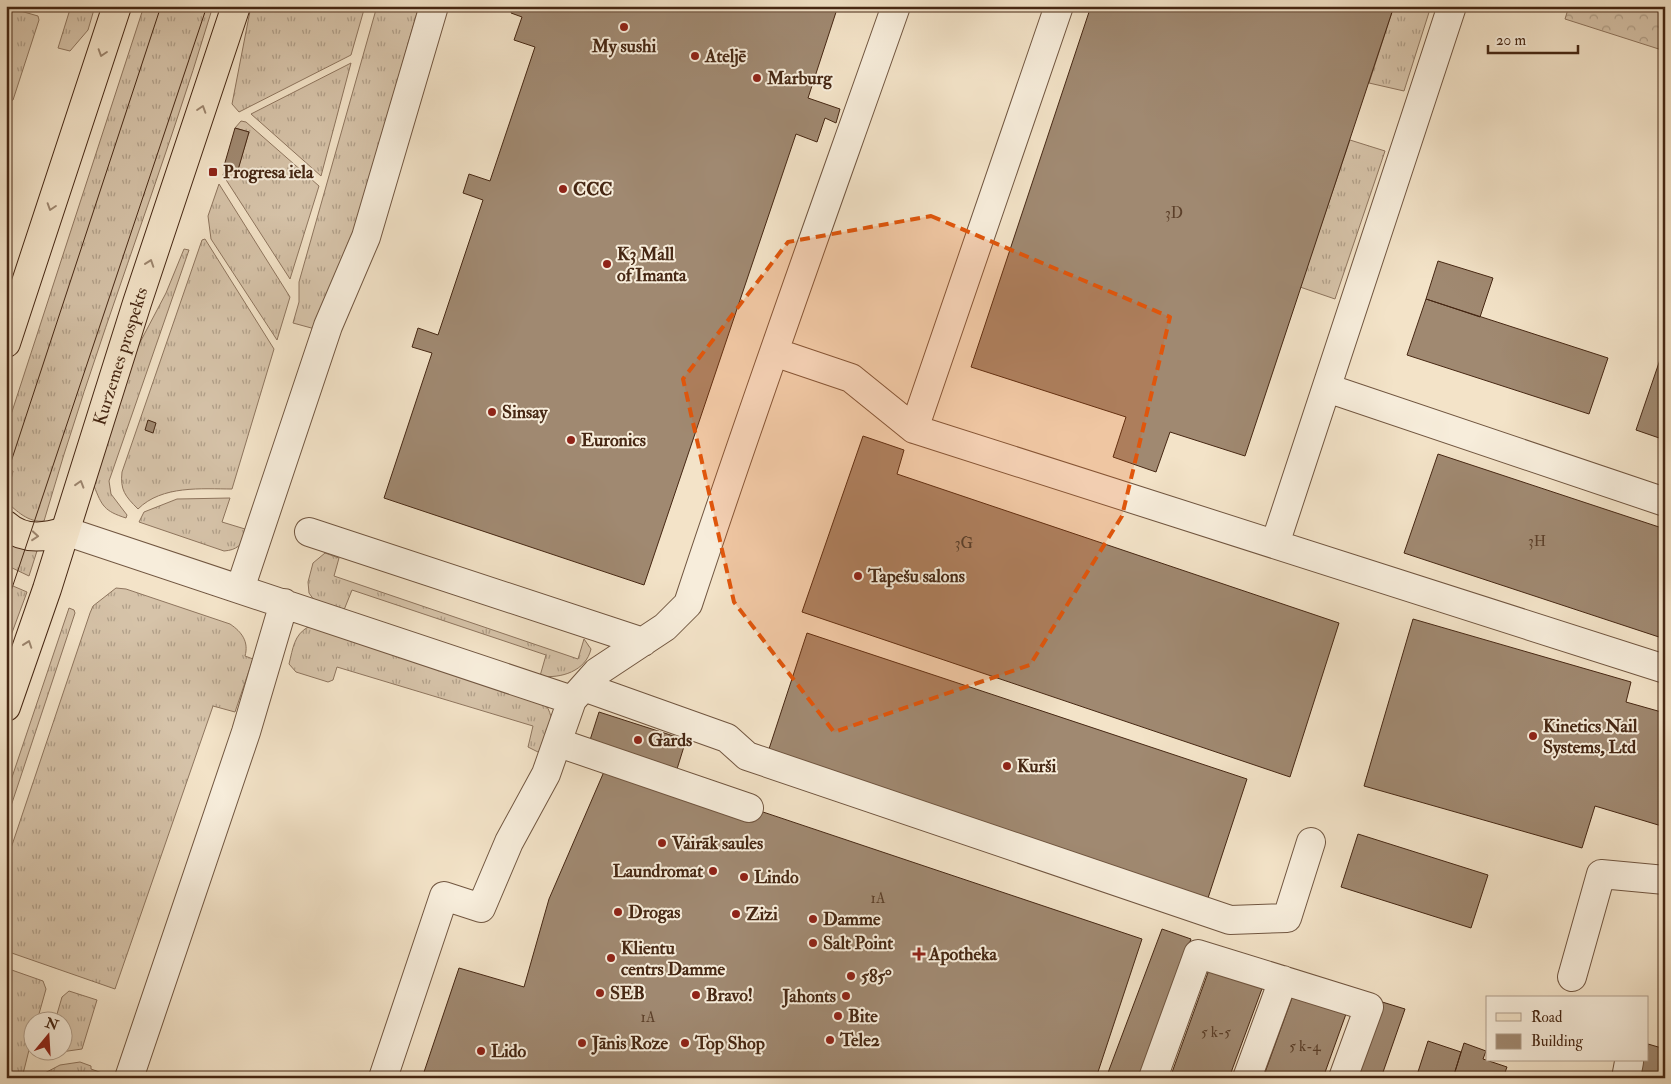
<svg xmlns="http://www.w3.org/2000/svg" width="1671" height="1084" font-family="'IM FELL Double Pica',serif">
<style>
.grass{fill:url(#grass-tufts);stroke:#8e755e}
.forest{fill:url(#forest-crowns);stroke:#8e755e}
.building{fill:#a08971;stroke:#462713}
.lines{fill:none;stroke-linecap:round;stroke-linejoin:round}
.minor-casing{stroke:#715640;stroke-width:30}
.major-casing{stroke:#462713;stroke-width:30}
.minor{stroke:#f7eddb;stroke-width:28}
.major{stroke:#f3e3c8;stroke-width:28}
.tram{stroke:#462713;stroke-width:1}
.oneway{stroke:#9c856e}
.marked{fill:#e0560c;fill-opacity:0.2;stroke:#e0560c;stroke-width:4;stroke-dasharray:10 6;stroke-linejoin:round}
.poi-dot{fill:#8f2418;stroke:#f7eddb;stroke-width:2}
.labels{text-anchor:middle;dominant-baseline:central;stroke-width:4;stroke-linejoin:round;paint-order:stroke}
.number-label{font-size:15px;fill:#5c402a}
.poi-label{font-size:18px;font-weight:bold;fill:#462713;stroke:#f7eddb;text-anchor:start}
.street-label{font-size:18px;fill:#462713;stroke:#f7eddb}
</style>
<defs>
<pattern id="grass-tufts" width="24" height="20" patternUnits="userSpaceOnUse" patternTransform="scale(1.25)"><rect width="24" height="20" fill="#d6c3a9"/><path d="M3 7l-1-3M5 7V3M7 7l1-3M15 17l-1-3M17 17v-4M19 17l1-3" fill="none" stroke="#af9e88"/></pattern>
<pattern id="forest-crowns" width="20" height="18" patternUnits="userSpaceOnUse" patternTransform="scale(1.25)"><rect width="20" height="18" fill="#d6c3a9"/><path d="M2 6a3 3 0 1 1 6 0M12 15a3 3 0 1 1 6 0" fill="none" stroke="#af9e88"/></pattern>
</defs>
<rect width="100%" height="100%" fill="#f3e3c8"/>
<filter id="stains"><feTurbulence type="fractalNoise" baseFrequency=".004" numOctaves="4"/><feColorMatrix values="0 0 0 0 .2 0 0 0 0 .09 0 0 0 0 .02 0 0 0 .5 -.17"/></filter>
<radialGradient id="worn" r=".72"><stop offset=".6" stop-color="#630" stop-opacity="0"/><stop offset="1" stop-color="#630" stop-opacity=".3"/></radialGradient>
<path class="grass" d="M71 6H95L88 30 70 51 58 48Z
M144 6H213C161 179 94 347 44 521 29 523 16 511 6 501L13 471 6 469V430Z
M251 6H365L351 55 239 112 232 104Z
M377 6H419L349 249 315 329 293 323 299 302V282Z
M1394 6H1431L1404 91 1369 83Z
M10 8 38 16 39 20 13 100 9 102H6V20Z
M351 63 321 176 251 114Z
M241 121 246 122 319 186 290 279 223 175 226 166 238 169 249 132 235 128Z
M1350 140 1385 151 1335 299 1300 287Z
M219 184 290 297 277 340 211 239 208 216Z
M205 239 274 349 232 489C202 489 162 485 138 509 125 496 120 490 122 472L202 240Z
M184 249 189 250 109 481 111 494 127 515 126 518C104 511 102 506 94 486L136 350 166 293Z
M230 498 222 522 245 529 248 534C241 545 237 550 224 551L139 522 144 512 177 499Z
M6 539 37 551 29 576 6 565 10 545 6 543Z
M325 553 339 558 334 576 578 659 584 639 591 649C586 671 561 679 540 676L546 655 352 590 344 610 314 600 309 593 308 582 313 563Z
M6 583 27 592 6 649Z
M116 588 126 589 230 624C242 632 249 642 245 656L253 659 235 712 213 706 115 989 6 951V863L90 613 93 606Z
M69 608 74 610 75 613 6 821V795Z
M308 627H320L544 702C558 722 549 731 541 751L538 752 528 747 533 726 337 667 333 680 328 682 296 672 289 664C293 648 294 635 308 627Z
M6 968 43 981 46 989 37 1021 32 1022V1038L22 1078H6Z
M69 991 97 1000 82 1049 61 1052 46 1058 47 1052H62V1022L55 1021 62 997Z
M80 1062 91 1066V1069L116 1078H41V1075L60 1065Z"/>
<path class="forest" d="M1569 6H1665V51L1565 19Z"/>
<path class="building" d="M513 6H535L547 11 549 6H838L808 98 840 109 836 123 825 118 817 142 796 134 644 585 384 498 432 353 412 347 418 328 438 335 483 200 463 193 469 174 490 181 535 47 514 40 522 17 511 13Z
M1091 6H1394L1245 456 1170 432 1156 472 1113 457 1126 417 971 367Z
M235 128 249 132 238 170 224 166Z
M1438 261 1493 278 1480 317 1426 299Z
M1426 299 1608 358 1589 414 1407 355Z
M1665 345V440L1636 430Z
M148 420 156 423 153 433 145 430Z
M863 436 904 450 897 474 1339 623 1290 777 802 612Z
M1438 454 1665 529V639L1404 553Z
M1413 619 1631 682 1626 702 1665 713V827L1595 806 1582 848 1364 786Z
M807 633 1247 779 1208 898 768 752Z
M599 712 686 740 677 769 590 740Z
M606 767 757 810 1142 939 1096 1078H422L459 968 524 987 549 899Z
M1358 834 1488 875 1471 928 1341 887Z
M1162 929 1191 939 1140 1078H1106Z
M1210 967 1263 986 1229 1078H1170Z
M1293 995 1346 1014 1323 1078H1263Z
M1379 1001 1405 1009 1381 1078H1352Z
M1428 1041 1461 1052 1453 1078H1416Z
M1464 1043 1486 1051 1483 1059 1507 1067 1503 1078H1453Z
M1648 1044 1665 1049V1078H1638L1643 1060H1647Z"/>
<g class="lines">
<defs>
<path id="minor" d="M774 352 851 378 914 429 1665 669
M1327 388 1665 502
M914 429 1059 6
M65 531 572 700
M309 532 643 642
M1275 544 1452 6
M240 589 328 326 366 237 434 6
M584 687 727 738 747 756 1230 920 1287 918 1311 842
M559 743 749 808
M1572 977 1601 874 1665 880
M129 1078 246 732 284 603
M383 1078 444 896 481 908 509 842 546 774 572 700 597 672 665 627 688 604C754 403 826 205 896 6
M1153 1078 1198 954 1369 1007 1343 1078
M1247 1078 1283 980
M1626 1078 1629 1062"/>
<g id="major">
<path d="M6 343 117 6"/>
<path d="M6 525C23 541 45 538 65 531"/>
<path id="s1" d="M6 707 47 589 137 303 236 6"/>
</g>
</defs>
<use href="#minor" class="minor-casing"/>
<use href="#major" class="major-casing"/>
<use href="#minor" class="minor"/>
<use href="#major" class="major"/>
<path class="tram" d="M6 477 161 6
M6 606 207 6"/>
</g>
<defs><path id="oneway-chevron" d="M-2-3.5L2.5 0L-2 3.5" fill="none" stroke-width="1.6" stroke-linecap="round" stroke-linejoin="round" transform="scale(1.25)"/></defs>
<g class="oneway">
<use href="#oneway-chevron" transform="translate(102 53) rotate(108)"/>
<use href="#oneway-chevron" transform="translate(202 109) rotate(-72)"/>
<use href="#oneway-chevron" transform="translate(51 207) rotate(108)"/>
<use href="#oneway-chevron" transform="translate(150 263) rotate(-71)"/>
<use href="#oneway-chevron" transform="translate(80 484) rotate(-73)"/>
<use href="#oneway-chevron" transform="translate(35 536) rotate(5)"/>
<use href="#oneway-chevron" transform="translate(28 644) rotate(-71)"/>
</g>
<path class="marked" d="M931 216 1170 317 1122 516 1030 665 834 732 734 602 683 379 788 242Z"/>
<g class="poi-dot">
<circle cx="624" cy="27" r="5"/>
<circle cx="695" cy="56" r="5"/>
<circle cx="757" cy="78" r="5"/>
<rect x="208" y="167" width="10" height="10" rx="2.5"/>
<circle cx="563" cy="189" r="5"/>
<circle cx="607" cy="264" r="5"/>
<circle cx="492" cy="412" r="5"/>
<circle cx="571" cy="440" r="5"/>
<circle cx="858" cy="576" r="5"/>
<circle cx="1533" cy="736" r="5"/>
<circle cx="638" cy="740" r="5"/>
<circle cx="1007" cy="766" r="5"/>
<circle cx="662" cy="843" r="5"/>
<circle cx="713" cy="871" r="5"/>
<circle cx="744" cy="877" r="5"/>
<circle cx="618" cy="912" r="5"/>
<circle cx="736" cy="914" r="5"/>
<circle cx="813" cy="919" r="5"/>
<circle cx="813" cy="943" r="5"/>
<path d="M916.5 946.5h5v5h5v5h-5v5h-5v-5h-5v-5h5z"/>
<circle cx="611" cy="958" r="5"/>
<circle cx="851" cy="976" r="5"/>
<circle cx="600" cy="993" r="5"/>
<circle cx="696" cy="995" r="5"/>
<circle cx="846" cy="996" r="5"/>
<circle cx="838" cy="1016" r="5"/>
<circle cx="830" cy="1040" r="5"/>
<circle cx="582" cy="1043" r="5"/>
<circle cx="685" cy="1043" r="5"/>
<circle cx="481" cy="1051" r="5"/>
</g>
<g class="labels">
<g class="number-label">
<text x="1174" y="213">3D</text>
<text x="1537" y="541">3H</text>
<text x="964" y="543">3G</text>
<text x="878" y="898">1A</text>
<text x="648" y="1017">1A</text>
<text x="1216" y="1032">5 k-5</text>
<text x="1305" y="1046">5 k-4</text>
</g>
<g class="poi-label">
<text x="624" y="46" text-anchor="middle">My sushi</text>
<text x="705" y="56">Ateljē</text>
<text x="767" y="78">Marburg</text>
<text x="223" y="172">Progresa iela</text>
<text x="573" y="189">CCC</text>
<text x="617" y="254">K3 Mall<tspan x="617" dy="21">of Imanta</tspan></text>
<text x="502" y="412">Sinsay</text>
<text x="581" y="440">Euronics</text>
<text x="868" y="576">Tapešu salons</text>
<text x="1543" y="726">Kinetics Nail<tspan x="1543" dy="21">Systems, Ltd</tspan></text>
<text x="648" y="740">Gards</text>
<text x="1017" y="766">Kurši</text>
<text x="672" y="843">Vairāk saules</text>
<text x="703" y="871" text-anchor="end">Laundromat</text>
<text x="754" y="877">Lindo</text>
<text x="628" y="912">Drogas</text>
<text x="746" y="914">Zizi</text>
<text x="823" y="919">Damme</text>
<text x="823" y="943">Salt Point</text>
<text x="621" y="948">Klientu<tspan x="621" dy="21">centrs Damme</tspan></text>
<text x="929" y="954">Apotheka</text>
<text x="861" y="976">585°</text>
<text x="610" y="993">SEB</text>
<text x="706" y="995">Bravo!</text>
<text x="836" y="996" text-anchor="end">Jahonts</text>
<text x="848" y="1016">Bite</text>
<text x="840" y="1040">Tele2</text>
<text x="592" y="1043">Jānis Roze</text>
<text x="695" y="1043">Top Shop</text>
<text x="491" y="1051">Lido</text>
</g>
<g class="street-label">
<text stroke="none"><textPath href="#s1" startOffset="369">Kurzemes prospekts</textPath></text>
</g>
</g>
<rect width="1671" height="1084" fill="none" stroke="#f3e3c8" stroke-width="25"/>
<rect x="8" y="8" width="1656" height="1069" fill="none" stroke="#462713" stroke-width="2.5"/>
<rect x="12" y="12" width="1646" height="1059" fill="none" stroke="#462713"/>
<rect x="1486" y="996" width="162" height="65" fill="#f7eddb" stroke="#b09e8b"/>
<rect x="1496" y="1013" width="25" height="8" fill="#f3e3c8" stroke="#b09e8b"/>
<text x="1531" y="1022" font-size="15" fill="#462713">Road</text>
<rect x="1496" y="1034" width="25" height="15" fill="#a08971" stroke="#b09e8b"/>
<text x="1531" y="1046" font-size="15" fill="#462713">Building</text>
<g transform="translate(48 1036) rotate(18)"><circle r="24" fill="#f7eddb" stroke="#b09e8b"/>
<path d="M0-4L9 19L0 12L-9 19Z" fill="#8f2418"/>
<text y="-8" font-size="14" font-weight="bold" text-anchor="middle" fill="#462713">N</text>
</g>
<path d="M1488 45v8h90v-8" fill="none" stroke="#462713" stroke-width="2.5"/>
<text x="1496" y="45" font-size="15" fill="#462713" stroke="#f7eddb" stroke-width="4" paint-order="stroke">20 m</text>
<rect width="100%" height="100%" filter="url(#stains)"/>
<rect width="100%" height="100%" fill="url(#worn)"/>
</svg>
